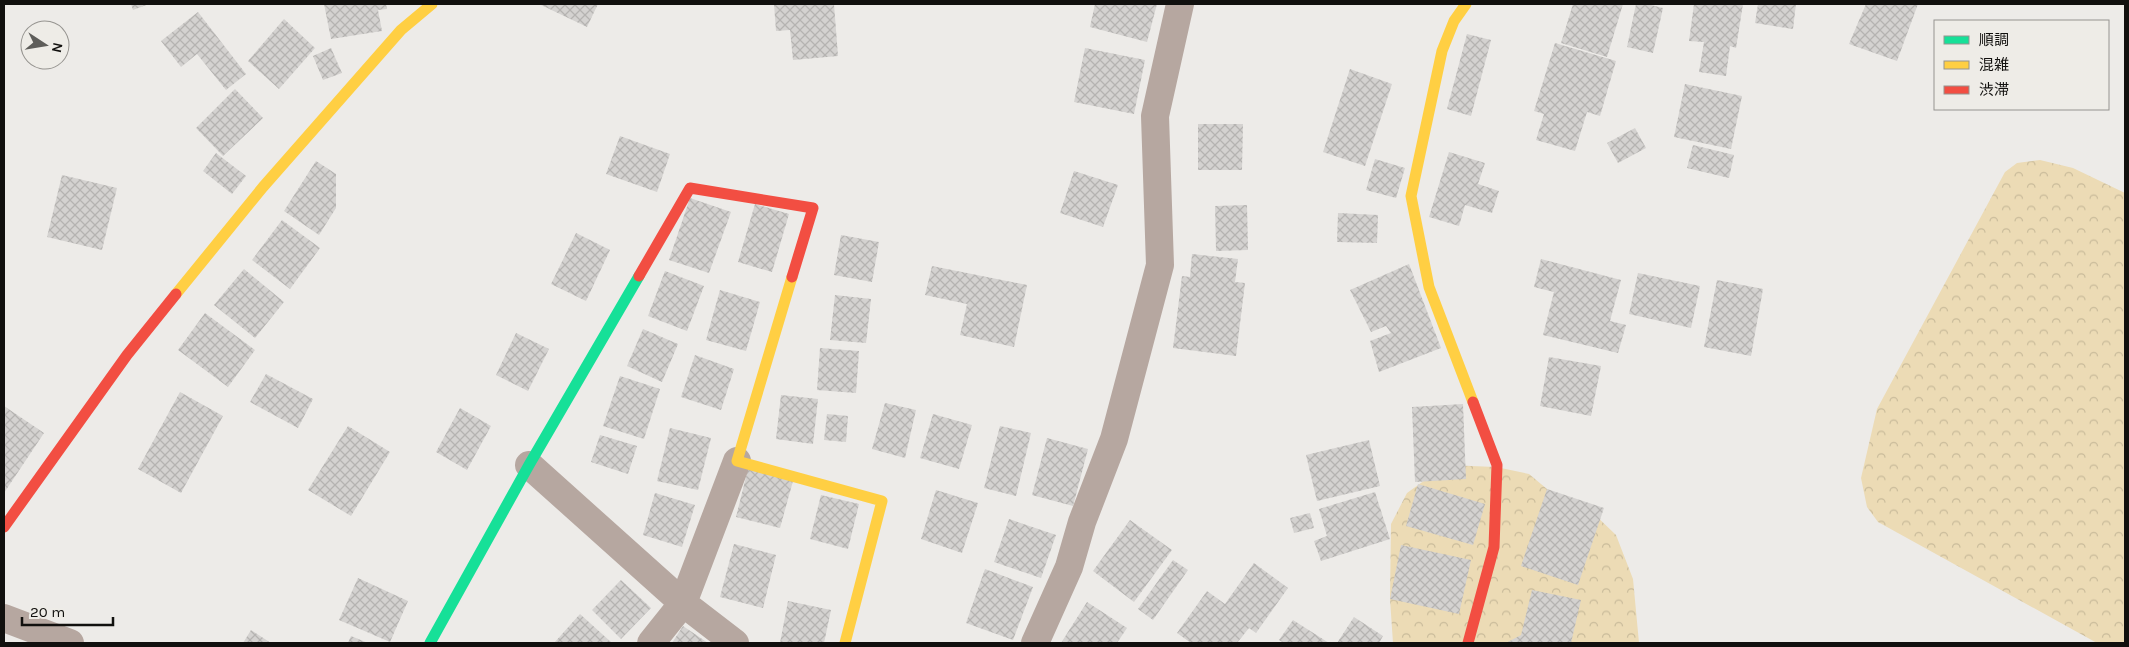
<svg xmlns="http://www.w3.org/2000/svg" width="2129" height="647" font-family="Karla,'Noto Sans JP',sans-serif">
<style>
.forest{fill:url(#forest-crowns)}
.building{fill:url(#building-cross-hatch)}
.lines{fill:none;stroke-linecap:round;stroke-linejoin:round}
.street{stroke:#b6a7a0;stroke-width:28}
.fast{stroke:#16e098;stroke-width:11}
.slow{stroke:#ffcf43;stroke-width:11}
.jam{stroke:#f24e42;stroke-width:11}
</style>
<defs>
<pattern id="forest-crowns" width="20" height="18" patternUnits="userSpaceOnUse" patternTransform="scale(1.25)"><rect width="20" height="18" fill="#ecdbb5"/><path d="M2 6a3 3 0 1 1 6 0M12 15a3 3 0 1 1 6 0" fill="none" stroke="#c9bb9a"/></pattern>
<pattern id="building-cross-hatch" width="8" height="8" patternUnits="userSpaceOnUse" patternTransform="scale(1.25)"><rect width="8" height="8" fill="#d4d2d0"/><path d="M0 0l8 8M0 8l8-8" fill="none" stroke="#b5b3b1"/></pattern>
</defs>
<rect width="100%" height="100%" fill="#edebe8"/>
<path class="forest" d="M2040 160 2073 168 2125 193V643H2097L1878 522 1867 507 1861 478 1877 409 2005 172 2017 163Z
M1446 465 1496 467 1529 474 1547 489 1589 509 1616 535 1633 579 1639 643H1393L1390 599 1391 524 1407 493Z"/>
<path class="building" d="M131 4H149L133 10Z
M324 4H386L387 9 378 10 382 31 331 39Z
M539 4H598L587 27Z
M774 4H834L838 56 793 60 790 30 776 31Z
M1095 4H1157L1147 42 1090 27Z
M1573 4H1623L1607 57 1561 43Z
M1636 4H1647L1663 8 1653 53 1627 47Z
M1694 4H1743L1736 48 1730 46 1726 76 1699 72 1704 42 1689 41Z
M1758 4H1796L1793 29 1755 23Z
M1866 4H1918L1897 61 1849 44Z
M198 12 246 74 226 90 197 54 181 67 161 41Z
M284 19 315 48 279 89 248 61Z
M1467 34 1491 40 1471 116 1447 109Z
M1555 43 1616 61 1600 116 1587 112 1575 151 1536 140 1544 114 1534 111Z
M331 48 342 73 323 80 313 56Z
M1085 48 1145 60 1134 114 1074 102Z
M1350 69 1392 84 1365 166 1323 152Z
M1685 84 1742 96 1731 149 1674 137Z
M235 89 263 118 223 156 196 128Z
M1198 124H1243L1242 170H1198Z
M1635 128 1646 148 1618 163 1607 143Z
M620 136 670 154 657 192 606 174Z
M1693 145 1734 155 1729 178 1687 168Z
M1449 152 1485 163 1478 184 1499 191 1492 213 1465 205 1459 226 1429 217Z
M216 153 246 176 232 194 203 171Z
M1375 159 1405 168 1396 198 1366 190Z
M316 161 336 174V208L319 235 284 211Z
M1074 171 1118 185 1103 227 1060 213Z
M62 175 117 188 102 250 47 237Z
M690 198 731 212 709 273 669 260Z
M755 204 789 214 772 272 738 262Z
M1247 205 1248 250 1216 251 1215 206Z
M1338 213 1378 215 1377 243 1337 242Z
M282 220 320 248 290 289 252 260Z
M576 233 610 250 586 301 551 284Z
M841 235 879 242 872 282 834 275Z
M1192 254 1238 259 1235 282 1245 283 1236 356 1173 348 1182 276 1190 277Z
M1541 259 1621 280 1610 321 1626 325 1618 353 1543 335 1554 292 1534 287Z
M1409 264 1441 348 1379 372 1370 341 1391 333 1386 326 1371 332 1350 290Z
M932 266 1027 285 1014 347 960 335 967 304 925 295Z
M244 269 284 302 255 338 214 305Z
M665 271 704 286 687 331 648 316Z
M1638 273 1700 286 1691 328 1629 314Z
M1717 280 1763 289 1751 356 1704 347Z
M720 290 760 302 746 351 706 340Z
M835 295 871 299 866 343 830 340Z
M205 313 255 350 228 387 178 350Z
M643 329 678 344 662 382 627 366Z
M516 333 549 349 528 391 496 375Z
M820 348 859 351 856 393 817 390Z
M695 355 734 369 721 410 681 397Z
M1549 357 1601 366 1591 416 1540 406Z
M266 374 313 399 298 428 250 402Z
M620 376 660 389 644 439 603 426Z
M180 392 223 416 181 493 138 469Z
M781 395 818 399 813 444 776 439Z
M885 403 916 410 905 458 872 449Z
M1463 404 1466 479 1415 482 1412 407Z
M4 406 44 433 4 493Z
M460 408 491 426 467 470 436 452Z
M827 414 848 416 846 442 824 440Z
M933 414 972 425 959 469 920 458Z
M348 426 390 452 351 516 308 490Z
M1000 426 1031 433 1016 496 984 488Z
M670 428 711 438 698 490 657 481Z
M600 435 637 446 628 474 591 462Z
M1047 438 1088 449 1073 506 1032 495Z
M1369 440 1380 486 1317 501 1306 455Z
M748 469 793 481 780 528 736 517Z
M1418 484 1485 504 1473 545 1406 526Z
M1547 489 1604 508 1578 585 1521 566Z
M936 490 978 503 962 553 921 539Z
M1375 492 1390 539 1321 561 1314 541 1327 536 1319 509Z
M655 493 695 505 682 547 643 535Z
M821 495 859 504 848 549 810 539Z
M1310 513 1314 528 1294 533 1290 518Z
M1009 519 1056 535 1041 578 994 562Z
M1130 520 1172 550 1134 602 1093 571Z
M734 544 776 555 763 608 720 597Z
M1401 545 1471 560 1459 614 1390 599Z
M1173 560 1188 570 1153 620 1138 609Z
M1254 563 1288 588 1256 633 1249 628 1237 643H1191L1177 633 1207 591 1225 604Z
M985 569 1033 587 1013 640 966 623Z
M358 578 408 601 390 642 339 620Z
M621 580 651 608 621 639 592 610Z
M1532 590 1581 600 1571 643H1506L1521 635Z
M788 601 831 610 824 643H780Z
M1087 602 1127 628 1117 643H1061Z
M580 614 612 643H554Z
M1354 617 1383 636 1379 643H1337Z
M1293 620 1329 643H1284L1279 640Z
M683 626 708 643H672Z
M251 630 271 643H243Z
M351 636 368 643H348Z"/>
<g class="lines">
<path class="street" d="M529 465 683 603 735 643
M4 618 70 643
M651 643 683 603 737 461
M1035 643 1069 567 1082 522 1114 439 1160 265 1155 116 1180 4"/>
<path class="fast" d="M430 643 529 465 639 276"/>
<path class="slow" d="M1466 4 1454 21 1442 51 1411 196 1429 287 1473 402
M792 277 737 461 882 501 845 643
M176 294 263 187 401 30 432 4"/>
<path class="jam" d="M639 276 690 188 813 208 792 277
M4 527 127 355 176 294
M1468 643 1494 547 1497 465 1473 402"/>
</g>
<rect width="2129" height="647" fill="none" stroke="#11100e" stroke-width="10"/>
<rect x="1934" y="20" width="175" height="90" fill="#eeece7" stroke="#969490"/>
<rect x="1944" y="36" width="25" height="8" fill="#16e098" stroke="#969490"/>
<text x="1979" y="45" font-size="15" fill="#11100e">順調</text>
<rect x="1944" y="61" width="25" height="8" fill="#ffcf43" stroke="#969490"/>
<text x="1979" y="70" font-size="15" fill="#11100e">混雑</text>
<rect x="1944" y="86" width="25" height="8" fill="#f24e42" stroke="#969490"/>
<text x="1979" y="95" font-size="15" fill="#11100e">渋滞</text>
<g transform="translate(45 45) rotate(102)"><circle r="24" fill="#eeece7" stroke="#969490"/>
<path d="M0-4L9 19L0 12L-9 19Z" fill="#5e5d5a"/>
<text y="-8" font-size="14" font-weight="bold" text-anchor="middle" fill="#11100e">N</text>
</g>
<path d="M22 617v8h91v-8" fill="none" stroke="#11100e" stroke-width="2.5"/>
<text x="30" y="617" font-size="15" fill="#11100e" stroke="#eeece7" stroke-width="4" paint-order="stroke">20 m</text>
</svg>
